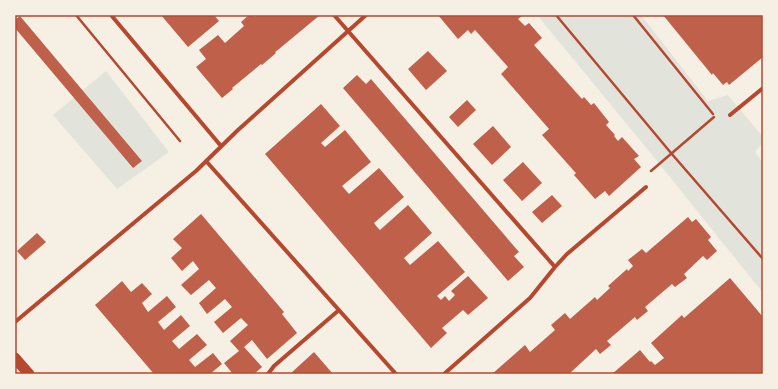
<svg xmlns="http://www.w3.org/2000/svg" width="778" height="389" font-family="Lato,sans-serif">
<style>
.green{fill:#e2e4dc}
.building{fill:#bf614a}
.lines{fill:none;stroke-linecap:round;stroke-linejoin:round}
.path{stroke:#b5482f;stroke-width:2.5}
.minor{stroke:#b5482f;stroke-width:4}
.trunk{stroke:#b5482f;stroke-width:11}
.neatline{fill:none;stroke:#b5482f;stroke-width:1.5}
</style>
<rect width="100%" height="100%" fill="#f6efe4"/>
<path class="green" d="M537 15H641L708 101 728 95 763 137V142L755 152 763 163V293L653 156Z
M106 71 169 152 117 189 53 115Z"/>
<path class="building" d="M161 15H214L219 21 188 47Z
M249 15H254L255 17 257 15H320L279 49 275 52 276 53 262 65 261 64 232 88 233 89 222 98 196 67 206 59 199 50 218 35 225 43 244 26 241 22Z
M438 15H523L518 19 525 26 529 23 542 38 534 45 582 99 584 97 591 105 594 103 609 122 606 125 615 135 614 136 618 141 622 137 639 156 634 159 641 167 609 196 605 191 595 199 574 175 576 173 574 171 542 135 549 129 501 74 508 67 492 49 475 30 471 34 468 30 458 39Z
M663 15H760L763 19V57L729 85 727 82 723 85 713 73 712 75Z
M20 16 142 161 133 168 15 28V20Z
M428 51 447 71 426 90 408 69Z
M357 75 366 84 371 79 519 252 514 256 524 267 508 281 343 88Z
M467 100 476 110 458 127 449 117Z
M321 104 340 126 321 143 325 147 345 130 371 162 342 186 349 194 379 168 404 197 374 223 377 227 380 230 408 205 432 233 404 258 410 265 438 241 465 272 437 296 441 300 445 296 449 301 455 295 451 291 468 276 488 298 468 315 463 310 442 328 447 333 431 348 265 154Z
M493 126 511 147 492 165 473 144Z
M523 162 542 183 522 201 503 180Z
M552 195 562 206 542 223 532 212Z
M201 214 284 312 282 314 297 333 267 359 252 340 244 347 262 367 254 374H233L224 363 239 351 230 341 248 325 241 318 223 333 214 322 232 307 225 299 207 314 199 303 216 288 209 280 191 295 181 285 199 269 193 261 182 271 171 258 182 248 173 239Z
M688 217 692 222 696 219 711 237 708 240 717 251 707 260 703 256 684 274 687 278 675 287 672 284 645 307 648 311 637 320 635 317 607 341 611 345 600 354 596 349 569 374H492L525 345 530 352 555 330 551 325 565 313 570 319 595 297 597 300 610 288 608 286 627 269 628 271 633 266 628 260 642 249 646 253Z
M37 233 46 242 25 260 17 251Z
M730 278 763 317V374H612L640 350 650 362 651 361 655 365 664 358 651 343 682 315 684 318Z
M122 281 131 292 142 283 152 294 142 303 148 312 167 296 176 307 158 322 164 330 181 315 190 326 172 341 179 349 197 334 207 345 189 360 195 367 213 353 222 364 210 374H154L95 305Z
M314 352 333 374H290Z"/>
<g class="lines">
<path class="path" d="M76 15 180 141
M556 15 671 153 763 259
M633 15 713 114
M651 171 714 117"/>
<path class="minor" d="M111 15 221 146
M334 15 555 267
M730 115 763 88
M206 161 396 374
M15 322 196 171 238 130 366 15
M268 374 274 366 339 310
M444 374 530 298 555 267 567 254 646 187"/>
<path class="trunk" d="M15 358 29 374"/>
</g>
<rect width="778" height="389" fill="none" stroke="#f6efe4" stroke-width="32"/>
<rect x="16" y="16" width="746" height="357" class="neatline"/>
</svg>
